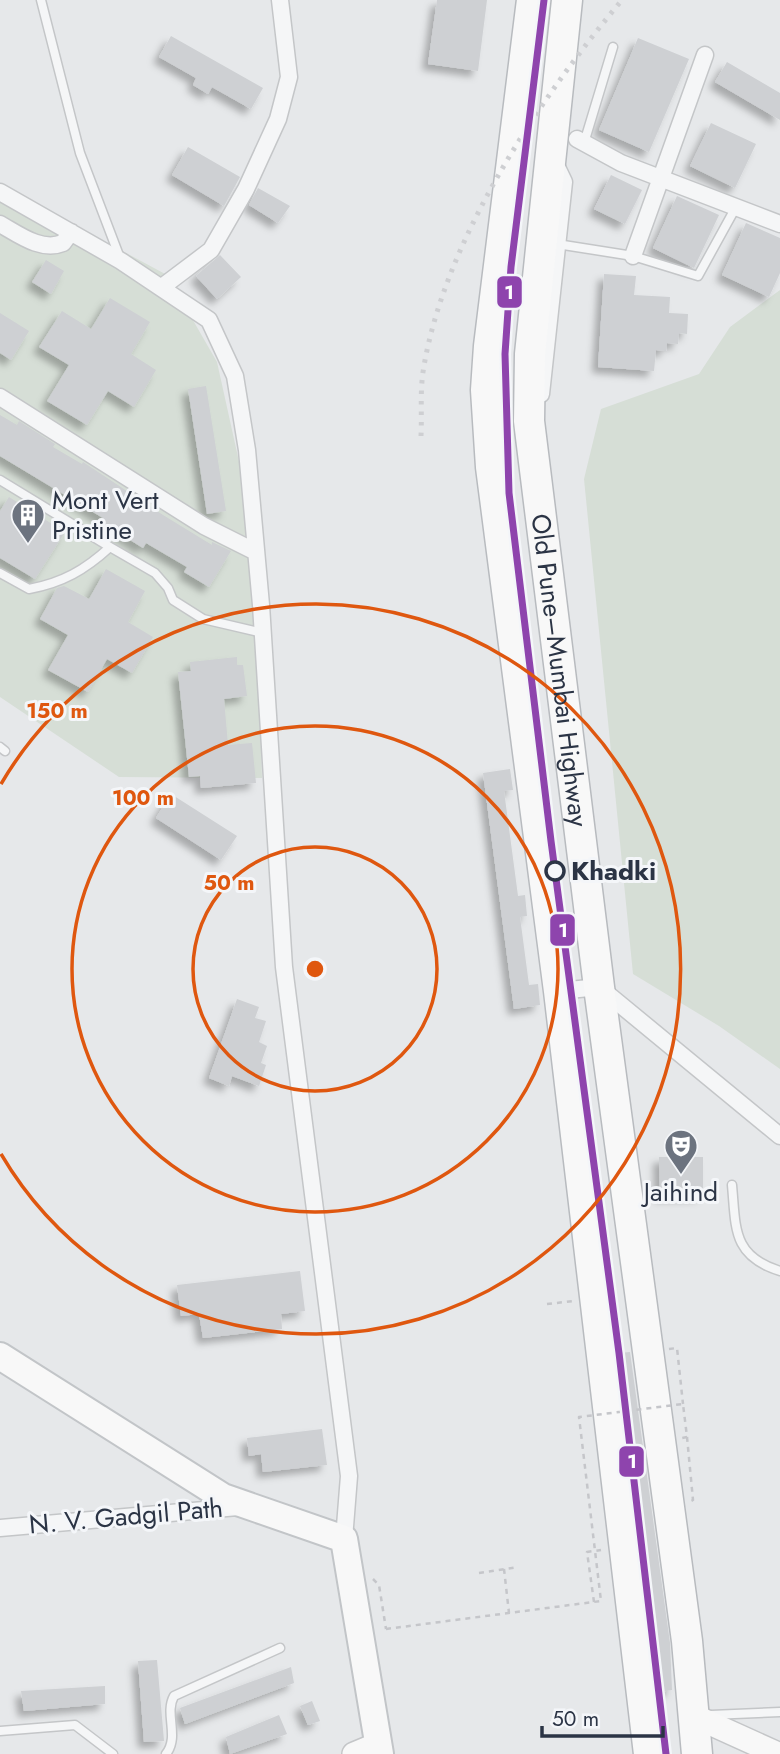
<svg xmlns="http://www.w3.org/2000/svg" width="780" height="1754" font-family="Jost,sans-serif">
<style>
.green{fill:#d6ded6}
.building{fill:#ced0d3;filter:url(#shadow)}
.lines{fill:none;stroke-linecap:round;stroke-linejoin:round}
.lane-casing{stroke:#c4c6c8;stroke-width:11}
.street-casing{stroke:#c4c6c8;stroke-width:19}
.secondary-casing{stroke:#c4c6c8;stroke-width:26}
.primary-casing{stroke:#c2c5c8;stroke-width:30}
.highway-casing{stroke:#b8bbbf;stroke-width:33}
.path{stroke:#c5c6ca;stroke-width:2.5;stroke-dasharray:5 5;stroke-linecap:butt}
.lane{stroke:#f5f6f7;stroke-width:8}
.street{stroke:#f5f6f7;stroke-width:16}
.secondary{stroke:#f8f8f8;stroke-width:23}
.primary{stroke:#f8f8f8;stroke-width:26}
.highway{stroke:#f8f8f8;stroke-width:30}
.rail{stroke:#cecfd2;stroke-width:5;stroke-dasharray:3.5 7;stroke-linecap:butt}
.path-bridge{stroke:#c5c6ca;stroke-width:2.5;stroke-dasharray:5 5;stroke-linecap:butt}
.metro-1-casing{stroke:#f4f6f9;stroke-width:12}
.metro-1{stroke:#8e44ad;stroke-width:7}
.ring{fill:none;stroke:#df570f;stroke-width:3.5}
.stop-dot{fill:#f4f6f9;stroke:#2b3445;stroke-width:3.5}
.labels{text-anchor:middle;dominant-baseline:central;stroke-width:6;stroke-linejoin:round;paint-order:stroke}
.poi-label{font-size:26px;fill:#2b3445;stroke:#f4f6f9;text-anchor:start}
.street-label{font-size:26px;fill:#2b3445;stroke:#f4f6f9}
.stop-label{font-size:26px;font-weight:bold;fill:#2b3445;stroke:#f4f6f9;text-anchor:start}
.centre{fill:#df570f;stroke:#f4f6f9;stroke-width:3.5}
.ring-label{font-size:21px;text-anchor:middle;font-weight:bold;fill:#df570f;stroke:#f4f6f9;stroke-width:6;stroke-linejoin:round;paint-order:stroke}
.line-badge{stroke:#f4f6f9;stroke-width:2.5}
.badge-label{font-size:19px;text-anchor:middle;font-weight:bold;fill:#fff}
</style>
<defs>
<filter id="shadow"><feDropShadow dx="-6" dy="6" stdDeviation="3.5" flood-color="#0004"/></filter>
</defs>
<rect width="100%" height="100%" fill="#e6e8ea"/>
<path class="green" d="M0 185 167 275 217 362 255 534 262 778 119 777 0 697Z
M780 290V1069L719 1026 633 974 584 479 601 409 699 374 730 327Z"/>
<path class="building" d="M437 0H487L478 71 428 64Z
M171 36 263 88 251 109 212 87 208 94 193 85 196 78 159 57Z
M638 38 689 59 649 152 599 130Z
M727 62 780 93V120L715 82Z
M711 123 756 144 735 188 690 166Z
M188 147 240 177 224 206 172 175Z
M611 175 642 190 625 224 594 209Z
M258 188 290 206 278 223 249 205Z
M677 196 719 215 694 268 653 248Z
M746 223 780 238V273L769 297 722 275Z
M220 255 241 277 217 299 196 276Z
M46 260 64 271 51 294 32 282Z
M604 274 636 276 634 295 670 297 669 313 688 314 687 334 679 333 678 344 667 343 666 351 656 350 654 371 598 367Z
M110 298 150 322 131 354 156 370 134 407 108 391 87 425 47 401 69 365 39 347 62 311 91 329Z
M0 313 29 331 11 360 0 353Z
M206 386 226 511 207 514 188 389Z
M0 415 17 425 19 421 55 444 53 447 82 464 83 462 163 515 212 545V542L231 551 209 587 184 572 187 567 146 543 143 548 101 522 103 518 0 456Z
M9 497 65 532 35 579 0 558V511Z
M106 569 145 591 128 622 153 637 132 673 107 659 88 692 48 670 68 635 40 619 57 588 64 586 89 599Z
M237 657V665H243L247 696 224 699 228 745 252 743 256 783 201 788 200 776 189 777 178 672 191 671 190 662Z
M510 769 513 790 504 791 518 896 525 895 527 916 520 917 529 985 538 984 540 1005 514 1009 483 773Z
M171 794 237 836 221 860 156 818Z
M237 999 259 1007 255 1018 266 1021 259 1042 267 1046 261 1063 266 1065 259 1086 232 1076 229 1086 209 1078Z
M659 1157H703V1195L660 1196Z
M300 1271 305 1311 281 1314 282 1329 203 1338 199 1314 181 1316 177 1285Z
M630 1352 670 1643 672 1690 659 1692 619 1353Z
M322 1429 327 1465 263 1472 261 1454 249 1456 247 1438Z
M157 1660 164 1741 144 1742 138 1661Z
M291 1667 294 1683 185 1724 180 1708Z
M105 1686V1704L24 1711 21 1691Z
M312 1701 320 1721 308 1725 300 1706Z
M279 1715 287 1734 230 1754 226 1737Z"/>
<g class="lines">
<defs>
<path id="lane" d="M41 0 80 153 120 258
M584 143 613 47
M557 244 633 256 698 276 736 207
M0 480 110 547
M0 573 29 589C62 583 85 570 110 547L155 573 168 588 173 600 203 619 263 633
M0 747 5 751
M732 1185C736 1228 732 1256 780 1271
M711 1715 780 1712
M0 1731 75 1725 113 1754
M166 1754C180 1736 164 1714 174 1696L280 1648"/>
<path id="street" d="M577 139 621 163 780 224
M0 192 121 261 209 320 235 376 247 450 261 605 284 967 349 1476 344 1539
M0 224C18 234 41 252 63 243L71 232
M633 256 705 55
M162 287 211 250 246 189 278 119 289 77 280 0
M541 394 564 182 554 161
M0 397 204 526 256 552
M559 991 599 987 780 1136
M0 1528 238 1507"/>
<path id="secondary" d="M694 1716 778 1754
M354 1754 378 1744"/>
<path id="primary" d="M0 1356 223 1497 344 1539 380 1754"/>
<g id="highway">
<path d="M532 0 489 346 486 390 491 467 559 991 649 1754"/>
<path id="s1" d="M567 0 530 354 529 421 599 987 687 1641 697 1754"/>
</g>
</defs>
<use href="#lane" class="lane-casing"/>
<use href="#street" class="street-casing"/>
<use href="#secondary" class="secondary-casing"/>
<use href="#primary" class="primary-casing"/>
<use href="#highway" class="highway-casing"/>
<path class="path" d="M547 1304 574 1301
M669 1349 677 1348 683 1404
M687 1437 693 1500 691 1501
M504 1569 509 1613
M479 1573 518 1567
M373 1579 379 1585 386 1629
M594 1602 587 1552 601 1550"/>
<use href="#lane" class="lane"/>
<use href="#street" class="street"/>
<use href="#secondary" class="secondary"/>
<use href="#primary" class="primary"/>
<use href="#highway" class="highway"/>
<path class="rail" d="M421 436C422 415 420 393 423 372 443 242 539 99 622 0"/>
<path class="path-bridge" d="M386 1629 601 1601 579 1417 683 1404 687 1437 682 1438"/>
<defs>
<path id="metro-1" d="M544 0 511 267 505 354 509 493 551 841 619 1353 666 1754"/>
</defs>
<use href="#metro-1" class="metro-1-casing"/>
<use href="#metro-1" class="metro-1"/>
</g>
<g class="ring">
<circle cx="315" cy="969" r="122"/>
<circle cx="315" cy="969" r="243"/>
<path d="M1 784A365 365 0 1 1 1 1154"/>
</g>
<defs>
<symbol id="building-pin" viewBox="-11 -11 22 30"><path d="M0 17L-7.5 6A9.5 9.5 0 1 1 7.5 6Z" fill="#6c737f" stroke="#f4f6f9"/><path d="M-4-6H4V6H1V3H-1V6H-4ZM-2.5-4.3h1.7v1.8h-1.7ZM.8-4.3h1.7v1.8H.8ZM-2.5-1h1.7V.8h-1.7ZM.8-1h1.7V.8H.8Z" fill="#fff"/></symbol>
<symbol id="theatre-pin" viewBox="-11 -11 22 30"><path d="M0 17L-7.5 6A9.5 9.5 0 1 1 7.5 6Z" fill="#6c737f" stroke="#f4f6f9"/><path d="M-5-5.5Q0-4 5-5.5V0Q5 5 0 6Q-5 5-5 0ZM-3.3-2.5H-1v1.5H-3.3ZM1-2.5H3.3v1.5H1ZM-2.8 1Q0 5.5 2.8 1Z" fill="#fff"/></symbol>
</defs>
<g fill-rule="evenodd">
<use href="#building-pin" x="9" y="496" width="38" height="52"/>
<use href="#theatre-pin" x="662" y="1127" width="38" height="52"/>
</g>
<circle class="stop-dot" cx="555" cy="871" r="9"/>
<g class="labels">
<g class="poi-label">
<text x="52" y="500">Mont Vert<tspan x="52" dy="30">Pristine</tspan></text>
<text x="681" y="1192" text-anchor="middle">Jaihind</text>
</g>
<g class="street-label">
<text stroke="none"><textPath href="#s1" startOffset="674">Old Pune–Mumbai Highway</textPath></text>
<text transform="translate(126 1516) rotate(-5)">N. V. Gadgil Path</text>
</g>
<g class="stop-label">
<text x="571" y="871">Khadki</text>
</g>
</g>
<circle cx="315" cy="969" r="10" class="centre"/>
<g class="ring-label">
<text x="57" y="718">150 m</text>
<text x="143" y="805">100 m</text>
<text x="229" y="890">50 m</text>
</g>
<g class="line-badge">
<rect x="496" y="275" width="27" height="34" rx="7" fill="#8e44ad"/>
<rect x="549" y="913" width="27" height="34" rx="7" fill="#8e44ad"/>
<rect x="618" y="1445" width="27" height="33" rx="7" fill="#8e44ad"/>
</g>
<g class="badge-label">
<text x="509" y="299">1</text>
<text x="563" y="937">1</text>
<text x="632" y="1468">1</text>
</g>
<path d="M542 1726v10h121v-10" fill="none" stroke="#2b3445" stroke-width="3.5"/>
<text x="552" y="1726" font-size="21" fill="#2b3445" stroke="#f4f6f9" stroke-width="5" paint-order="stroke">50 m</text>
</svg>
